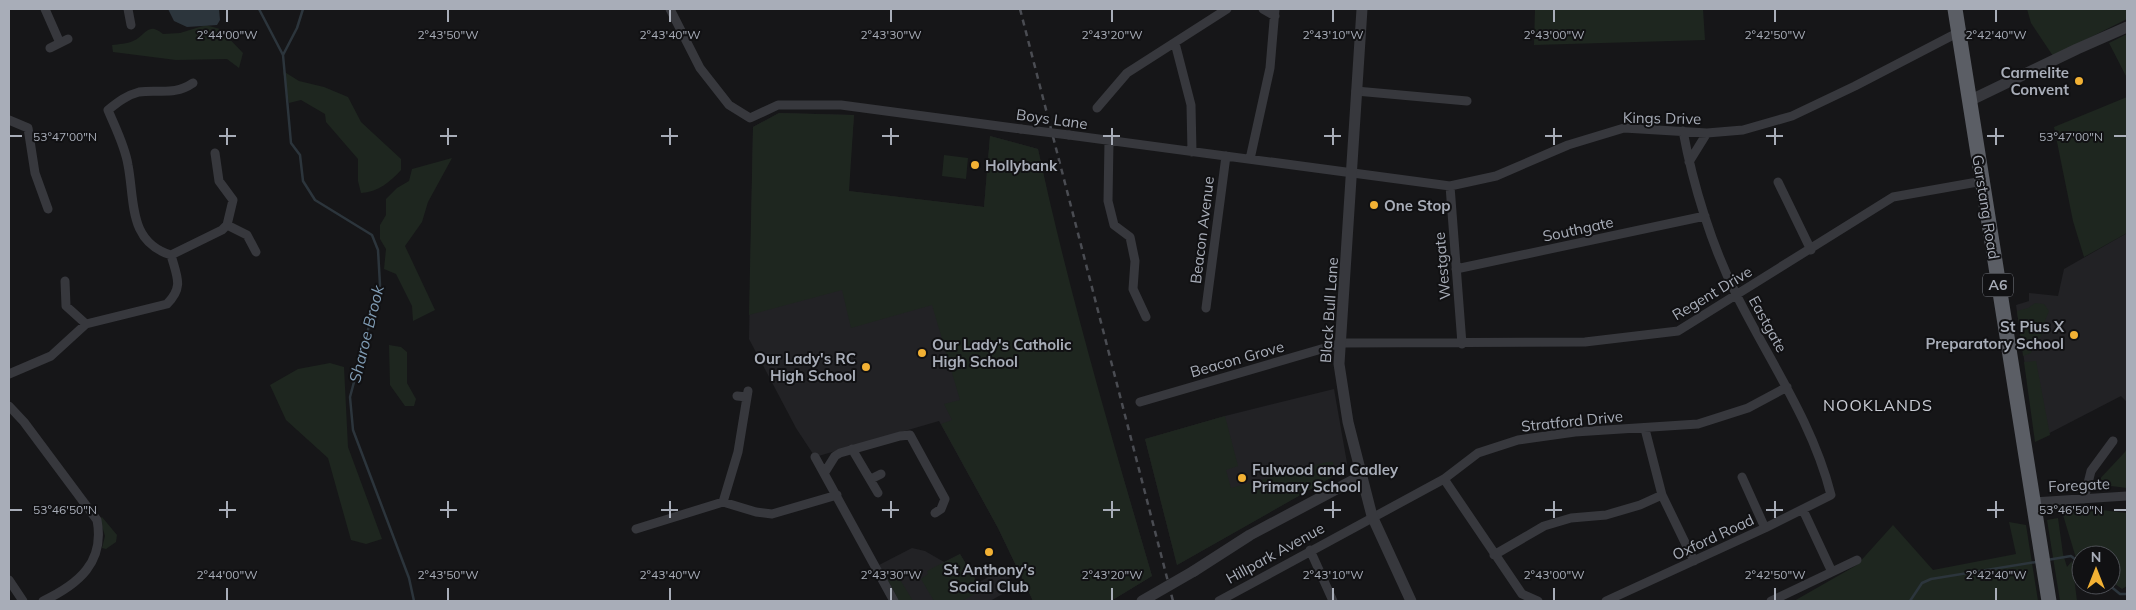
<svg xmlns="http://www.w3.org/2000/svg" width="2136" height="610" font-family="Mulish,sans-serif">
<style>
.built{fill:#222225}
.green{fill:#1e261f}
.water{fill:#2c353c}
.lines{fill:none;stroke-linecap:round;stroke-linejoin:round}
.stream{stroke:#2c353c;stroke-width:2.5}
.minor{stroke:#37383d;stroke-width:9}
.tertiary{stroke:#37383d;stroke-width:11}
.trunk{stroke:#5b5e65;stroke-width:15}
.rail{stroke:#4a4c52;stroke-width:2.5;stroke-dasharray:6 5;stroke-linecap:butt}
.minor-bridge{stroke:#37383d;stroke-width:9}
.tertiary-bridge{stroke:#37383d;stroke-width:11}
.ticks{fill:none;stroke:#a8adb8;stroke-width:2}
.poi-dot{fill:#f2b134;stroke:#111113;stroke-width:2}
.labels{text-anchor:middle;dominant-baseline:central;stroke-width:4;stroke-linejoin:round;paint-order:stroke}
.shield{fill:#111113;stroke:#7b7e86;stroke-width:1}
.shield-label{font-size:14px;font-weight:bold;fill:#a8adb8}
.poi-label{font-size:15px;font-weight:bold;fill:#a8adb8;stroke:#111113;text-anchor:start}
.street-label{font-size:15px;fill:#a8adb8;stroke:#111113}
.water-label{font-size:16px;font-style:italic;fill:#7f9bb3;stroke:#111113}
.neighbourhood-label{font-size:16px;letter-spacing:1px;fill:#c9ccd4;stroke:#111113}
.ticks-label{font-size:12px;text-anchor:middle;fill:#a8adb8;stroke:#111113;stroke-width:4;stroke-linejoin:round;paint-order:stroke}
</style>
<rect width="100%" height="100%" fill="#161618"/>
<path class="built" d="M779 113 854 115 848 191 984 207 990 136 1038 149 1057 238 1098 392 1152 576 1111 601H1033L998 528 939 421 815 457 796 428 749 339 753 127Z
M2127 233V402L2121 396 2036 440 2016 305 2029 301V293L2058 296 2064 269Z
M1334 389 1347 463 1344 470 1177 565 1145 439 1225 416Z
M912 548 925 551 944 562 960 554 977 583 1004 569 1015 587 990 601H899L879 565Z"/>
<path class="green" d="M1535 9H1703L1705 40 1534 45Z
M2027 9H2127V19L2053 56 2031 23Z
M206 25 220 29 243 53 239 68 227 59 176 60 113 52 112 45C119 44 127 44 133 41 146 36 147 21 163 34L180 33Z
M2127 34V78L2109 43Z
M283 71 299 81 324 87 348 97 361 122 401 159V170C390 182 378 192 361 193L358 181V159L326 122 325 114 301 100 289 103Z
M2127 97V233L2084 257 2073 221 2054 127Z
M779 113 854 115 849 191 984 207 990 136 1038 149C1069 293 1111 435 1152 576L1111 601H1033L998 528 941 424 952 420 944 404 960 400 932 305 851 328 842 290 749 315 753 127Z
M944 155 968 158 966 179 942 176Z
M452 158 428 202 422 222 405 246 435 310 413 321 412 306 396 274 384 269 386 249 380 239V225L386 215V199L397 188 409 181 412 169Z
M2035 303 2044 304 2049 311 2045 321 2046 330 2035 343 2031 353 2023 356 2017 311 2028 308Z
M389 345 401 347 407 352V383L416 399 414 406H405L390 385Z
M2036 361 2050 435 2035 442 2024 362Z
M330 363 344 367 348 447 382 539 366 544 351 540 328 458 286 420 270 385 298 369Z
M1225 416 1238 466 1226 470 1231 488 1327 462H1333L1334 476 1177 565 1145 439Z
M2127 448V488L2095 484 2125 452Z
M2060 505 2127 513V586L2122 589 2111 581V555H2081V561L2076 558Z
M102 517 117 535 116 542 106 549 102 548 105 536 100 519Z
M2058 518 2063 554 2067 567 2072 561 2077 601H2060L2047 520Z
M2009 522 2026 525 2038 601H1794L1857 565 1893 525 1933 570 2016 554Z
M960 554 982 590 962 601H934L921 579 928 574 927 571Z
M896 573 913 601H899L886 576Z"/>
<path class="water" d="M168 9H219L220 20 217 25 187 27 174 21Z"/>
<g class="lines">
<path class="stream" d="M259 9 283 55
M303 9 297 28 283 55 291 143 300 155 303 181 315 200 372 235 378 250 380 285 350 397 353 430 409 578 414 601
M2047 560 2071 556 2081 564
M2109 585 2120 594H2127
M1910 601 1922 583 1931 579 2036 562"/>
<path class="minor" d="M45 9 60 43
M128 9 131 25
M670 9 700 68 729 105 750 118 778 105H841L1021 129
M1263 9 1275 16
M1175 43 1191 105 1192 152
M50 48 68 39
M1356 91 1467 101
M1097 108 1127 73 1227 9
M9 120 28 128 35 173 48 209
M1069 135 1450 186 1496 176 1568 145 1624 128 1707 133 1743 130 1792 116 1855 86 1959 32
M1109 141 1108 201 1114 225 1130 237 1135 261 1133 289 1146 317
M215 153 219 181 233 200 227 225 247 235 256 252
M1250 159 1270 68 1275 9
M1689 162 1707 133
M1778 182 1811 250
M1450 186 1462 344
M171 255C128 242 135 201 128 165 125 146 115 127 108 110 118 102 127 95 139 92 159 89 174 96 193 83
M1456 269 1705 216
M65 281 66 306 86 324
M1206 308 1226 156
M9 374 51 356 86 324 167 304C184 287 177 277 171 255L222 230 227 225
M737 396 747 397
M1140 402 1342 343 1585 342 1678 331 1893 197 1983 181
M9 406 24 422 97 520C105 562 79 584 43 601
M1645 429 1662 495 1694 561
M852 449 878 493
M815 457 894 601
M825 472 835 456 840 453 900 436 910 435 945 499 941 509 935 513
M1742 477 1765 528
M871 479 881 474
M1444 479 1522 594 1538 601
M2084 499 2091 471 2113 441
M723 502 738 452 748 391
M2033 502 2127 496
M1803 510 1832 572
M636 529 723 502 756 512 772 514 837 495
M1310 550 1333 601
M1494 555 1544 526 1571 518 1606 515 1640 505 1662 495
M9 580 23 601
M1219 601 1444 479 1478 453 1518 440 1575 432 1698 424 1748 408 1787 387
M1606 601 1765 528 1831 495C1813 423 1770 362 1737 296 1712 247 1693 185 1683 131
M1771 601 1857 560"/>
<path class="tertiary" d="M1362 9 1339 364 1348 422 1372 516 1411 601
M1969 101 2077 49 2127 27
M1194 571 1250 535 1361 476"/>
<path class="trunk" d="M1955 9 2049 601"/>
<path class="rail" d="M1020 9 1173 601"/>
<path class="minor-bridge" d="M1021 129 1069 135"/>
<path class="tertiary-bridge" d="M1142 601 1194 571"/>
</g>
<path class="ticks" d="M227 10V22M448 10V22M670 10V22M891 10V22M1112 10V22M1333 10V22M1554 10V22M1775 10V22M1996 10V22M227 128V145M448 128V145M670 128V145M891 128V145M1112 128V145M1333 128V145M1554 128V145M1775 128V145M1996 128V145M10 136H22M219 136H236M440 136H457M661 136H678M882 136H899M1103 136H1120M1324 136H1341M1545 136H1562M1766 136H1783M1987 136H2004M2114 136H2126M227 501V518M448 501V518M670 501V518M891 501V518M1112 501V518M1333 501V518M1554 501V518M1775 501V518M1996 501V518M10 510H22M219 510H236M440 510H457M661 510H678M882 510H899M1103 510H1120M1324 510H1341M1545 510H1562M1766 510H1783M1987 510H2004M2114 510H2126M227 588V600M448 588V600M670 588V600M891 588V600M1112 588V600M1333 588V600M1554 588V600M1775 588V600M1996 588V600"/>
<g class="poi-dot">
<circle cx="2079" cy="81" r="5"/>
<circle cx="975" cy="165" r="5"/>
<circle cx="1374" cy="205" r="5"/>
<circle cx="2074" cy="335" r="5"/>
<circle cx="922" cy="353" r="5"/>
<circle cx="866" cy="367" r="5"/>
<circle cx="1242" cy="478" r="5"/>
<circle cx="989" cy="552" r="5"/>
</g>
<g class="labels">
<rect class="shield" x="1983" y="273.5" width="30" height="23" rx="4"/>
<g class="shield-label">
<text x="1998" y="285">A6</text>
</g>
<g class="poi-label">
<text x="2069" y="72" text-anchor="end">Carmelite<tspan x="2069" dy="17">Convent</tspan></text>
<text x="985" y="165">Hollybank</text>
<text x="1384" y="205">One Stop</text>
<text x="2064" y="326" text-anchor="end">St Pius X<tspan x="2064" dy="17">Preparatory School</tspan></text>
<text x="932" y="344">Our Lady's Catholic<tspan x="932" dy="17">High School</tspan></text>
<text x="856" y="358" text-anchor="end">Our Lady's RC<tspan x="856" dy="17">High School</tspan></text>
<text x="1252" y="469">Fulwood and Cadley<tspan x="1252" dy="17">Primary School</tspan></text>
<text x="989" y="569" text-anchor="middle">St Anthony's<tspan x="989" dy="17">Social Club</tspan></text>
</g>
<g class="street-label">
<text transform="translate(1662 118) rotate(1)">Kings Drive</text>
<text transform="translate(1052 119) rotate(8)">Boys Lane</text>
<text transform="translate(1986 207) rotate(81)">Garstang Road</text>
<text transform="translate(1578 229) rotate(-12)">Southgate</text>
<text transform="translate(1202 230) rotate(-83)">Beacon Avenue</text>
<text transform="translate(1442 266) rotate(-95)">Westgate</text>
<text transform="translate(1712 293) rotate(-31)">Regent Drive</text>
<text transform="translate(1329 310) rotate(-86)">Black Bull Lane</text>
<text transform="translate(1768 324) rotate(61)">Eastgate</text>
<text transform="translate(1237 359) rotate(-16)">Beacon Grove</text>
<text transform="translate(1572 421) rotate(-6)">Stratford Drive</text>
<text transform="translate(2079 485) rotate(-3)">Foregate</text>
<text transform="translate(1713 537) rotate(-25)">Oxford Road</text>
<text transform="translate(1275 553) rotate(-29)">Hillpark Avenue</text>
</g>
<g class="water-label">
<text transform="translate(366 334) rotate(-76)">Sharoe Brook</text>
</g>
<g class="neighbourhood-label">
<text x="1878" y="405">NOOKLANDS</text>
</g>
</g>
<g class="ticks-label">
<text x="227" y="39">2°44'00"W</text>
<text x="448" y="39">2°43'50"W</text>
<text x="670" y="39">2°43'40"W</text>
<text x="891" y="39">2°43'30"W</text>
<text x="1112" y="39">2°43'20"W</text>
<text x="1333" y="39">2°43'10"W</text>
<text x="1554" y="39">2°43'00"W</text>
<text x="1775" y="39">2°42'50"W</text>
<text x="1996" y="39">2°42'40"W</text>
<text x="65" y="141">53°47'00"N</text>
<text x="2071" y="141">53°47'00"N</text>
<text x="65" y="514">53°46'50"N</text>
<text x="2071" y="514">53°46'50"N</text>
<text x="227" y="579">2°44'00"W</text>
<text x="448" y="579">2°43'50"W</text>
<text x="670" y="579">2°43'40"W</text>
<text x="891" y="579">2°43'30"W</text>
<text x="1112" y="579">2°43'20"W</text>
<text x="1333" y="579">2°43'10"W</text>
<text x="1554" y="579">2°43'00"W</text>
<text x="1775" y="579">2°42'50"W</text>
<text x="1996" y="579">2°42'40"W</text>
</g>
<rect width="2136" height="610" fill="none" stroke="#a8adb8" stroke-width="20"/>
<g transform="translate(2096 570)"><circle r="24" fill="#111113" stroke="#4d4f55"/>
<path d="M0-4L9 19L0 12L-9 19Z" fill="#f2b134"/>
<text y="-8" font-size="14" font-weight="bold" text-anchor="middle" fill="#a8adb8">N</text>
</g>
</svg>
